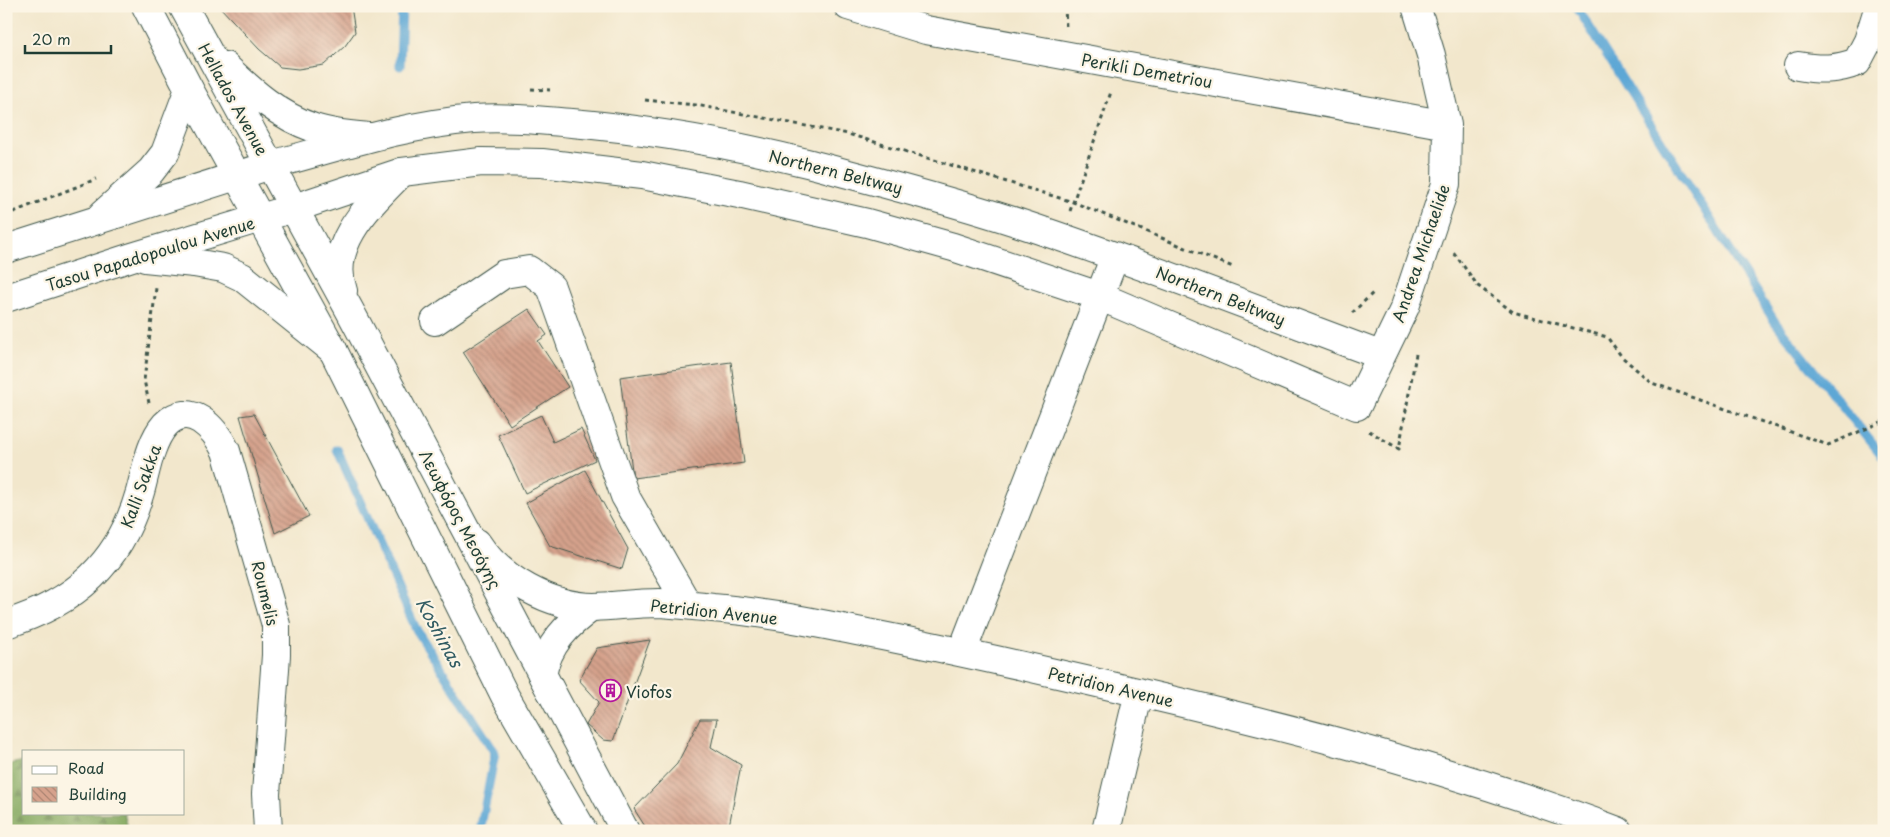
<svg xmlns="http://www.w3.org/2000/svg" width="1890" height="837" font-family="'Playpen Sans',sans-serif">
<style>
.forest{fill:url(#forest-firs);stroke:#507248}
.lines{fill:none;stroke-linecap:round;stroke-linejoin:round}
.stream{stroke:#5da7d5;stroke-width:9}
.building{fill:url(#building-back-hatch)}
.minor-casing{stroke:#3f564b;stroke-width:30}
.major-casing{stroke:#3f564b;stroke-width:30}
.highway-casing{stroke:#3f564b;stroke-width:30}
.path{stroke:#3f564b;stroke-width:3;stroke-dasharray:4 4;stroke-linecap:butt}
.minor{stroke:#fff;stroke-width:28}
.major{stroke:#fff;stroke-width:28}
.highway{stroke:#fff;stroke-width:28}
.labels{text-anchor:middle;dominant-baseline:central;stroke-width:4.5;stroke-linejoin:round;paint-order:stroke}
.street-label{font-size:16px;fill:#1f3d34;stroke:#fcf5e5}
.poi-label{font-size:16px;fill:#1f3d34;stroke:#fcf5e5;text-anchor:start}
.water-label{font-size:18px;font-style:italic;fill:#325d64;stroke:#fcf5e5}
</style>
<defs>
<pattern id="forest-firs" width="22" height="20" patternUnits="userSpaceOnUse" patternTransform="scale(1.25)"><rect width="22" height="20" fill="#82a75d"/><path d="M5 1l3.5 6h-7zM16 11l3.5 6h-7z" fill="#6a894e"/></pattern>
<pattern id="building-back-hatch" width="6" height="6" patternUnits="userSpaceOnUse" patternTransform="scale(1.25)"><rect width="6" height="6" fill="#d6a28c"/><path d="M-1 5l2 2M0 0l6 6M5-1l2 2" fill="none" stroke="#ad8573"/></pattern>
</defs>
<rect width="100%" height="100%" fill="#fcf5e5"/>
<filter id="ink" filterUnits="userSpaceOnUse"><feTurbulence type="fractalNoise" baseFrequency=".02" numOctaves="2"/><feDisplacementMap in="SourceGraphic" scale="10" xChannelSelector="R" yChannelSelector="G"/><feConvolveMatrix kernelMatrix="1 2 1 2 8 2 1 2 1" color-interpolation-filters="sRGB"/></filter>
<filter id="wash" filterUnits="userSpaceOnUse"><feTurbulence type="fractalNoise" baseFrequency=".0096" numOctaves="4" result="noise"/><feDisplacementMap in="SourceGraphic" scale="20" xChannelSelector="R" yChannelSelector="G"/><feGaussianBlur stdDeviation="1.12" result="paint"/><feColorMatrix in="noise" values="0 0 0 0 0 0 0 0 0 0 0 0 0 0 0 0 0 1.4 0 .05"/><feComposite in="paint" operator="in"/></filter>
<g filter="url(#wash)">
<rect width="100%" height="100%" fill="#f2e7cc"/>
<path class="forest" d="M24 761V813H124L129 831H6V765Z"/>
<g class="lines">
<path class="stream" d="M1579 6 1578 9 1775 322 1884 458
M400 66 402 6
M337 449 416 629 495 753 480 831"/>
</g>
<g id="blocks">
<path class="building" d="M219 6H351L355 32 345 46 324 65 298 69 280 67 259 49Z
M529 309 547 335 538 341 568 387 510 425 463 352Z
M731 362 744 463 633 478 620 377Z
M254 414 309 516 275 533 240 416Z
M541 415 553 442 581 429 595 460 525 493 498 435Z
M585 470 628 549 622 569 550 546 526 503Z
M650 640 613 741 603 740 586 725 599 702 579 680 597 648Z
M700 719H717L711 747 741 765 728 831H648L634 809 677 764Z"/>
</g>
</g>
<g filter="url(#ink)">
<use href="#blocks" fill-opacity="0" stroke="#3f564b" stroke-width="1"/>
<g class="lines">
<defs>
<path id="minor" d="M848 6 926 30 1447 125
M1798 66C1820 70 1837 70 1857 62L1868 41 1879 6
M271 165C338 147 403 125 474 119 506 117 539 120 572 123 653 130 732 144 811 164 882 183 953 201 1022 224 1143 264 1261 311 1380 355
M294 208 402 172 481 162 542 163 642 175 739 194 867 223 953 247 1099 296 1357 406 1405 307 1446 184 1447 125 1431 55 1416 6
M435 321 504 274 529 270 551 287 625 496 688 605
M477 543C500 579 551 607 594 607 616 606 637 603 659 603 677 604 695 606 713 608 765 612 816 623 867 633 929 645 992 659 1054 673 1244 716 1435 762 1618 831
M6 624C75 603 120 563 140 492 146 471 150 442 165 425 190 399 215 429 226 451L276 625V655L266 794 268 831
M962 652 1115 256
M550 690 542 675C548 644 567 625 592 607
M1106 831 1139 692"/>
<path id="major" d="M146 6 189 89 333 350 505 696 583 831
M183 6 350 311 625 831
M225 66C251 91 279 116 314 128 331 134 350 135 368 137
M343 291C326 243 372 203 402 172"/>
<path id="highway" d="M103 214 151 171 165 153 189 89
M6 249 271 165
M145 258 194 263 223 268 242 277 333 350
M6 298 132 257 294 208"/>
</defs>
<use href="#minor" class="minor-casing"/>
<use href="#major" class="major-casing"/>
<use href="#highway" class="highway-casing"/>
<path class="path" d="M1065 6 1066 28
M531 89 550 90
M645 100 696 105 848 134 1073 202 1233 267
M1070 211 1111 92
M6 215 96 179
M1454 253 1478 286 1513 312 1607 337 1622 357 1652 383 1828 445 1884 421
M1352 313 1373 293
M149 403 144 380 156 288
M1369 431 1399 449 1416 354"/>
<use href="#minor" class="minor"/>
<use href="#major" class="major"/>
<use href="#highway" class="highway"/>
</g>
</g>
<defs>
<symbol id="building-ring" viewBox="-11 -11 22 22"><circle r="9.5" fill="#fcf5e5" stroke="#b5179e" stroke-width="1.5"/><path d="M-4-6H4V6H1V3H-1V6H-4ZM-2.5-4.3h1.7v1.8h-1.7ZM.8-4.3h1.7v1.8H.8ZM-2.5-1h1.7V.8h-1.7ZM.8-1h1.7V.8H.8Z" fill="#b5179e"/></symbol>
</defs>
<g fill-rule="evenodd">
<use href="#building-ring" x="598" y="678" width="25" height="25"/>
</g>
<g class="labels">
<g class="street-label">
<text transform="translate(1147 70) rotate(10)">Perikli Demetriou</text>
<text transform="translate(234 99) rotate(61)">Hellados Avenue</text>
<text transform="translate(836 171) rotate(14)">Northern Beltway</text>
<text transform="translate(150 253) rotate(-17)">Tasou Papadopoulou Avenue</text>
<text transform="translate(1420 253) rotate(-71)">Andrea Michaelide</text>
<text transform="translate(1221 295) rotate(21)">Northern Beltway</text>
<text transform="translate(140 486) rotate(-70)">Kalli Sakka</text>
<text transform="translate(461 519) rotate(62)">Λεωφόρος Μεσόγης</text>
<text transform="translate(266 593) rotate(76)">Roumelis</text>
<text transform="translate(714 611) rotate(6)">Petridion Avenue</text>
<text transform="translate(1111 686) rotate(13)">Petridion Avenue</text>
</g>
<g class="poi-label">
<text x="626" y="691">Viofos</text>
</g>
<g class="water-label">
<text transform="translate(440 632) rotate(61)">Koshinas</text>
</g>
</g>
<rect width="1890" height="837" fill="none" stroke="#fcf5e5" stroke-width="25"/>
<rect x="22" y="750" width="162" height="65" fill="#fcf5e5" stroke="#a4ab9e"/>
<rect x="32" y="766" width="25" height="8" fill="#ffffff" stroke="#a4ab9e"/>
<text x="68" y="774" font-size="15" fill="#1f3d34">Road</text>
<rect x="32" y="787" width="25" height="15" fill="url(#building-back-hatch)" stroke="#a4ab9e"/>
<text x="68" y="800" font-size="15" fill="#1f3d34">Building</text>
<path d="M25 45v8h86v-8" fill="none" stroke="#1f3d34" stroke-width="2.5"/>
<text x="32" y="45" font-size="15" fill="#1f3d34" stroke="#fcf5e5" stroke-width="4" paint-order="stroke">20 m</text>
</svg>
